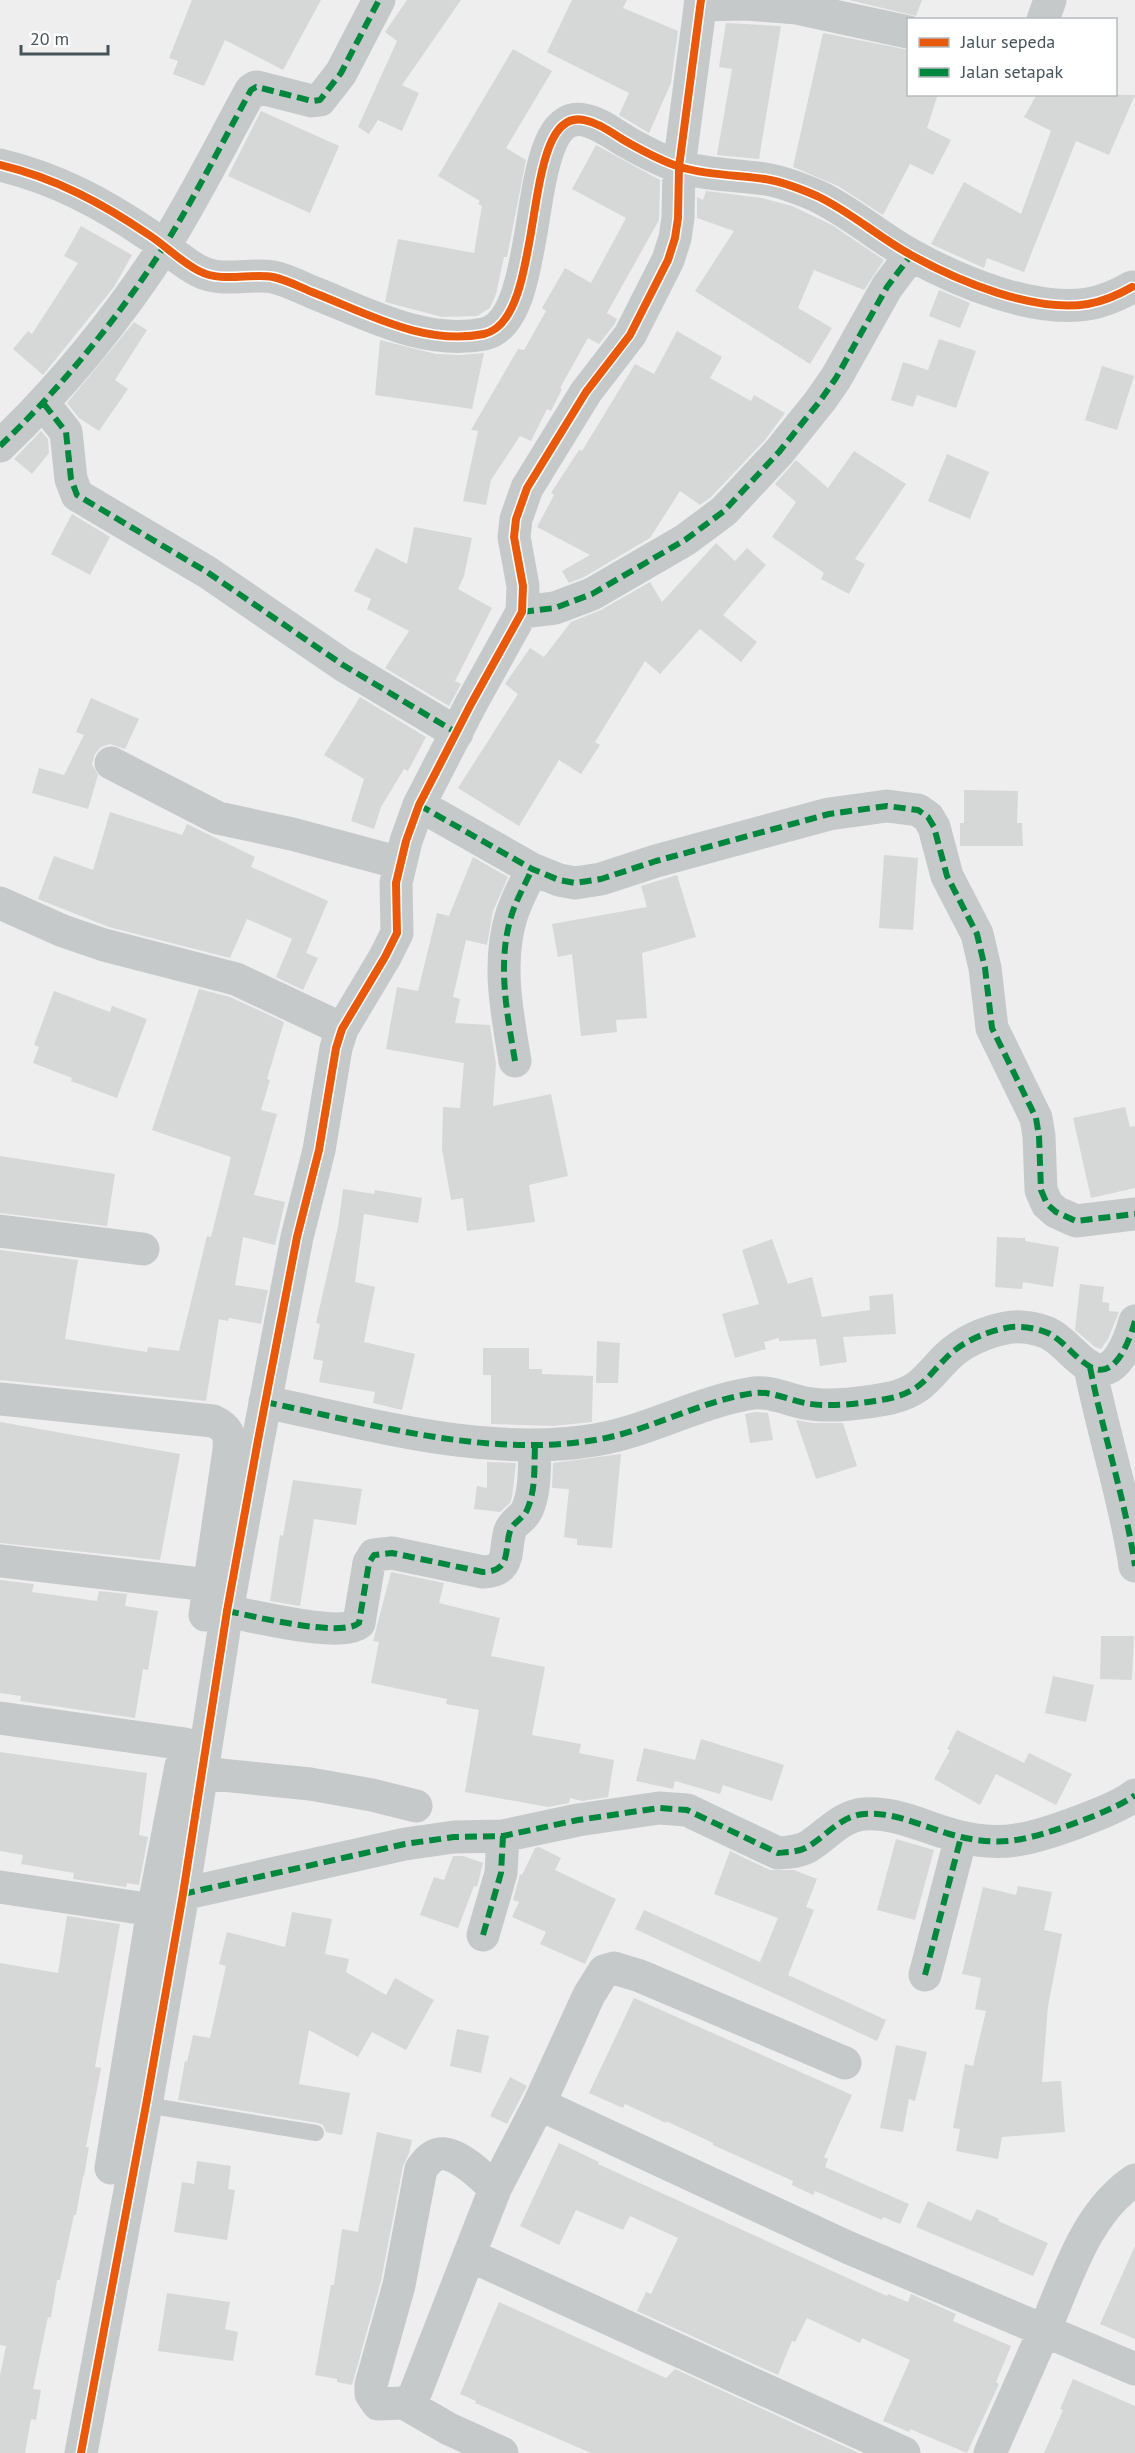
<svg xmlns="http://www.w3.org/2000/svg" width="1135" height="2453" font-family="'PT Sans',sans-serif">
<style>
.building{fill:#d6d7d7}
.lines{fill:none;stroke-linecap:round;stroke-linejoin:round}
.service{stroke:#c6c9ca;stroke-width:16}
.minor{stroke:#c6c9ca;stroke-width:33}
.quiet{stroke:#00873e;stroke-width:6;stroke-dasharray:12 6;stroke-linecap:butt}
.cycleway-casing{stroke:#fff;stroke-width:11}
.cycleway{stroke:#e8590c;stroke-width:8}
</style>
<rect width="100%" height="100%" fill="#efeeee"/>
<path class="building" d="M192 0H321L283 70 225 40 204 86 173 74 178 61 169 58Z
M407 0H461L402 85 419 93 402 131 378 120 369 134 358 127 397 41 385 32Z
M572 0H627L623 8 678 31 671 83 649 133 619 115 629 93 547 52Z
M849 0H922L916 16Z
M726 23 781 26 759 159 717 155 732 69 719 67Z
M823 33 909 50V94H938L927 128 951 140 933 175 910 164 883 215 838 186 793 167Z
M513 49 552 71 506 148 526 160 507 257H504L496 294 490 308 477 316 442 317 385 302 398 239 474 253 482 206 478 204 480 201 438 176Z
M1037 94 1135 95 1109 155 1076 141 1024 272 987 258 984 268 931 244 964 182 1021 214 1051 131 1024 117Z
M261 111 339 146 310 213 228 176Z
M596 145 660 180 659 220 607 313 617 319 614 325 599 344 588 338 560 388 562 389 551 411 547 409 531 441 520 436 491 480 486 505 463 501 478 431 471 430 518 349 524 350 546 311 542 308 565 268 591 283 626 218 572 189Z
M706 191 762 198 792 206 832 225 884 260 864 290 814 270 798 308 832 328 810 364 695 291 734 231 697 218V197L703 200Z
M81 226 132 255 114 287 43 375 13 349 28 331 32 334 78 263 64 256Z
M939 290 970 303 960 328 929 316Z
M134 322 147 330 115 380 128 389 99 431 79 418 67 403Z
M677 331 722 357 710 378 751 401 754 395 785 413 765 440 711 497 700 505 680 491 650 538 584 577 569 583 562 571 590 555 537 527 554 495 551 493 579 450 582 451 635 364 654 374Z
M939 339 976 351 956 408 917 395 913 407 891 400 903 362 928 370Z
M380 340 436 354 461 355 484 353 472 409 375 395Z
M1102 366 1134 376 1117 430 1085 420Z
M41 431 48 439 49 453 32 474 14 459Z
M854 451 906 484 855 559 865 564 849 594 821 579 824 573 772 537 796 502 775 484 796 460 828 488Z
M947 454 989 472 970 519 928 501Z
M72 514 110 537 90 575 51 554Z
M414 527 472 538 464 576 458 589 492 608 455 681 461 684 449 706 385 668 409 631 367 609 371 599 354 591 376 548 407 564Z
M716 543 735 561 747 548 766 565 723 615 757 642 741 662 700 629 660 674 645 661 595 742 600 745 581 774 559 760 519 826 458 788 518 694 505 684 530 648 544 657 571 622 601 610 650 582 662 602Z
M360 697 426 737 408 771 404 769 381 807 374 829 351 821 364 779 324 755Z
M91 698 139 719 125 749 110 744 101 747 95 754 92 764 98 775 88 809 32 793 39 768 64 775 84 735 76 732Z
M964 790 1018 791 1017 823H1022L1023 846H960V823H964Z
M110 812 182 835 187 824 255 857 251 867 328 901 306 953 318 958 303 990 276 977 292 939 247 919 230 958 109 927 38 899 54 856 93 870Z
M884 855 918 858 913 930 879 928Z
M473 857 508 877 493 911 487 945 466 940 453 997 460 999 455 1023 490 1025 496 1064 493 1106 551 1094 568 1176 529 1185 535 1222 467 1231 463 1198 451 1200 442 1149 443 1107 460 1108 464 1063 386 1049 397 987 418 991 437 913 449 916Z
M677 875 696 937 642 953 647 1018 616 1020 617 1032 581 1036 572 954 558 957 552 924 647 907 641 886Z
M199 989 230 997 284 1022 267 1079 270 1080 261 1110 277 1114 254 1195 285 1202 275 1245 243 1237 235 1285 268 1290 261 1324 229 1318 228 1321 219 1319 206 1401 0 1380V1250L78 1260 65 1339 147 1352 148 1347 179 1351 207 1236 211 1237 231 1157 152 1130Z
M54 991 110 1012 112 1006 147 1019 117 1098 71 1081 72 1078 33 1063 39 1047 34 1045Z
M1125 1107 1130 1127 1135 1126V1188L1091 1198 1073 1118Z
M0 1156 115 1174 107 1226 0 1213Z
M343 1189 374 1194 375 1190 422 1198 418 1223 364 1214 355 1282 375 1287 364 1342 415 1354 402 1410 373 1403 375 1392 319 1382 323 1361 313 1359 320 1324 316 1323 338 1227Z
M997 1237 1025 1238V1241L1059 1247 1053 1287 1023 1282 1022 1289 995 1287Z
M772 1239 788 1284 812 1277 822 1317 870 1310 869 1296 893 1294 896 1334 843 1337 847 1362 820 1366 816 1339 779 1341V1338L764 1342 766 1349 735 1358 722 1314 759 1304 742 1250Z
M1080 1284 1104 1287 1102 1302 1109 1303V1311L1119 1312 1108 1339 1101 1349 1095 1347 1075 1330Z
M597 1341 620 1343 618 1383H596Z
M483 1348H529V1369H542V1374L593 1376 592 1422 553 1426 491 1424V1375H483Z
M756 1412 768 1413 773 1440 750 1443 745 1414Z
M796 1420 813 1423H843L857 1466 816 1479Z
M0 1422 180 1454 160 1560 0 1543Z
M621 1454 612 1548 577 1545V1539L564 1537 569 1489 552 1488 553 1463Z
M487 1462 516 1463 512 1497 510 1503 500 1512 474 1509 477 1486 487 1488Z
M293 1480 362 1489 356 1525 314 1519 300 1606 270 1601 280 1535 283 1536Z
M391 1572 444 1583 439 1603 500 1618 491 1656 545 1667 532 1735 581 1744 579 1753 614 1760 608 1797 582 1801 570 1798 569 1803 548 1807 465 1792 479 1710 446 1704 447 1699 371 1683 379 1642 373 1641Z
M0 1580 34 1584 32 1592 97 1601 99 1591 127 1594 125 1606 158 1611 148 1670 143 1669 135 1718 20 1701 21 1696 0 1693Z
M1101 1636H1134L1132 1680 1100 1679Z
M1053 1676 1094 1685 1086 1722 1045 1713Z
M957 1730 1024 1763 1029 1753 1072 1774 1056 1805 996 1774 980 1805 934 1779 950 1750 947 1749Z
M701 1739 784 1765 772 1801 723 1785 720 1794 675 1781 673 1789 636 1781 644 1748 695 1760Z
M0 1752 147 1773 139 1835 148 1837 139 1885 127 1883 126 1887 73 1879 74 1873 21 1864 23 1855 0 1851Z
M896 1839 934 1850 915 1920 877 1910Z
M539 1847 561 1858 555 1870 616 1899 585 1964 540 1944 546 1932 512 1917 519 1902 513 1900 520 1874 522 1875 535 1848Z
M730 1851 770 1870H794L817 1879 806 1907 814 1910 788 1975 886 2020 877 2041 635 1929 644 1910 760 1962 778 1918 714 1894Z
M453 1856H463L483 1863 477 1887 474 1886 458 1928 420 1915 434 1877 444 1880Z
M1018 1886 1052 1892 1044 1930 1062 1934 1048 2006 1042 2082 1061 2081 1065 2132 1002 2137 998 2159 956 2151 960 2129 953 2128 965 2064 973 2066 986 2011 975 2009 981 1978 962 1974 983 1887 1016 1895Z
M292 1912 332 1919 325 1954 349 1959 346 1972 386 1995 395 1978 434 2000 406 2050 372 2032 358 2057 309 2030 299 2084 350 2093 342 2135 326 2132 323 2125 318 2123 178 2100 185 2061 187 2062 193 2035 210 2038 226 1966 219 1964 227 1932 285 1947Z
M67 1916 120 1924 95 2067 101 2068 86 2147H89L84 2176H83L76 2215H74L60 2280H57L51 2318 48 2317 33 2389 41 2390 36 2420 31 2419 25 2453H0V2375L6 2346 0 2345V1963L58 1973Z
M634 1998 852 2095 824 2157 828 2159 825 2167 909 2204 900 2224 883 2217 882 2220 815 2191 813 2195 792 2185 793 2181 713 2145V2143L666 2121V2123L625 2104 623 2108 589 2093Z
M457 2029 489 2036 481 2073 450 2066Z
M896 2045 927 2052 915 2101 909 2099 903 2132 880 2128Z
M510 2077 527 2086 507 2124 490 2116Z
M377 2132 412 2140 409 2153 403 2166 381 2281 352 2385 337 2382V2379L315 2375 331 2285H334L342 2229 358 2232Z
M559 2143 599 2162 598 2164 887 2296 888 2294 908 2302 911 2294 956 2314 953 2321 1011 2346 996 2382 999 2384 967 2453 910 2429 909 2432 883 2421 910 2360 862 2338 860 2343 807 2318 795 2342 792 2341 778 2375 637 2311 646 2292 651 2294 678 2238 630 2216 623 2230 576 2210 559 2245 520 2226Z
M197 2161 231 2166 228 2189 235 2190 227 2240 174 2232 182 2182 194 2184Z
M928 2201 971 2221 977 2209 999 2219 998 2221 1048 2243 1033 2276 916 2227Z
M1135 2246V2339L1100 2324Z
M167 2293 230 2302 225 2329 238 2332 233 2361 158 2351Z
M499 2302 666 2378 675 2369 859 2453H591L475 2403 476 2401 460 2394Z
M1073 2379 1135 2406V2453H1044L1063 2410 1060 2409Z"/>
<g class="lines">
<path class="service" d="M146 2105 316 2133"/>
<path class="minor" d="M700 5 746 4 797 8 908 32
M1043 20 1050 0
M0 165C55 178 102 203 149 235 166 246 181 262 199 271 222 283 249 273 273 277 287 280 300 287 312 292 366 313 424 346 484 334 549 320 518 106 584 120 600 123 613 134 627 142 643 151 659 160 677 166 705 175 736 175 765 179 784 182 801 189 817 196 851 212 878 237 911 255 958 281 1034 313 1088 304 1105 301 1118 295 1132 287
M44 404 66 432 71 479 77 495 207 572 343 665 457 733
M0 446C60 389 120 316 165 245 196 195 223 141 251 90L256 87 261 88 312 101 320 100 341 73 379 0
M522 612 555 608 592 594 685 540 724 511 779 452 820 401 836 378 887 287 911 255
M111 763 218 818 292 834 400 863
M419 805 532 869 559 880 575 883 601 879 656 861 829 814 887 806 918 810 928 817 934 827 947 876 977 934 985 968 992 1028 1036 1118 1039 1136 1041 1190 1047 1204 1056 1212 1076 1221 1135 1214
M0 903 63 931 104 945 236 979 342 1029
M515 1061C507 1013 497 964 511 917 516 900 525 885 532 869
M0 1231 143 1249
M1090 1367C1103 1434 1125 1498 1135 1566
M0 1399 213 1421C228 1428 230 1434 229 1450L205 1615
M265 1402C372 1424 485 1458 595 1440 650 1431 699 1401 754 1393 771 1391 789 1400 805 1403 829 1408 867 1403 891 1398 921 1391 927 1377 947 1357 962 1342 985 1332 1006 1328 1019 1325 1036 1328 1048 1333 1064 1341 1074 1357 1089 1366 1115 1383 1130 1339 1135 1321
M0 1561 209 1585
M227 1611C253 1616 341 1638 359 1623L369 1563 374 1555 392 1553 483 1572C512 1571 504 1550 510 1531 513 1522 523 1519 527 1510 536 1490 534 1466 535 1445
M0 1718 185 1744
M202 1773 310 1784 372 1795 416 1806
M0 1887 153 1910
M183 1894 405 1844 454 1837 503 1836 578 1820 659 1808 687 1810 778 1853C789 1852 800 1852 809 1846 827 1835 841 1816 864 1814 897 1811 929 1830 961 1837 978 1841 998 1843 1016 1840 1041 1837 1117 1810 1135 1795
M483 1935 501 1873 503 1836
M925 1975 961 1837
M539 2104 847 2247 1135 2369
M111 2168 153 1910 181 1766
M495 2189C484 2178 456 2150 439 2154 431 2155 425 2164 421 2169L399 2285 371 2385V2394L378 2404 404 2403 414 2396 495 2189 539 2104 589 1995 604 1971 614 1968 640 1976 845 2063
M469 2255 904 2453
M404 2403 449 2429 502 2453
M81 2453 146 2105 183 1894 227 1611 258 1440 297 1237 319 1150 336 1048 342 1029 385 957 397 933 396 883 406 841 419 805 471 704 522 612 523 586 514 537 516 519 527 488 586 392 630 335 668 260 675 238 678 218 679 167 701 0
M990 2453C1008 2412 1026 2372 1044 2331 1067 2279 1085 2213 1135 2180"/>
<path class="quiet" d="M44 404 66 432 71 479 77 495 207 572 343 665 457 733
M0 446C60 389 120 316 165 245 196 195 223 141 251 90L256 87 261 88 312 101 320 100 341 73 379 0
M522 612 555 608 592 594 685 540 724 511 779 452 820 401 836 378 887 287 911 255
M419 805 532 869 559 880 575 883 601 879 656 861 829 814 887 806 918 810 928 817 934 827 947 876 977 934 985 968 992 1028 1036 1118 1039 1136 1041 1190 1047 1204 1056 1212 1076 1221 1135 1214
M515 1061C507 1013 497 964 511 917 516 900 525 885 532 869
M1090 1367C1103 1434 1125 1498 1135 1566
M265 1402C372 1424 485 1458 595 1440 650 1431 699 1401 754 1393 771 1391 789 1400 805 1403 829 1408 867 1403 891 1398 921 1391 927 1377 947 1357 962 1342 985 1332 1006 1328 1019 1325 1036 1328 1048 1333 1064 1341 1074 1357 1089 1366 1115 1383 1130 1339 1135 1321
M227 1611C253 1616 341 1638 359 1623L369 1563 374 1555 392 1553 483 1572C512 1571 504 1550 510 1531 513 1522 523 1519 527 1510 536 1490 534 1466 535 1445
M183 1894 405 1844 454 1837 503 1836 578 1820 659 1808 687 1810 778 1853C789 1852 800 1852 809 1846 827 1835 841 1816 864 1814 897 1811 929 1830 961 1837 978 1841 998 1843 1016 1840 1041 1837 1117 1810 1135 1795
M483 1935 501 1873 503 1836
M925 1975 961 1837"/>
<defs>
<path id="cycleway" d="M0 165C55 178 102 203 149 235 166 246 181 262 199 271 222 283 249 273 273 277 287 280 300 287 312 292 366 313 424 346 484 334 549 320 518 106 584 120 600 123 613 134 627 142 643 151 659 160 677 166 705 175 736 175 765 179 784 182 801 189 817 196 851 212 878 237 911 255 958 281 1034 313 1088 304 1105 301 1118 295 1132 287
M81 2453 146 2105 183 1894 227 1611 258 1440 297 1237 319 1150 336 1048 342 1029 385 957 397 933 396 883 406 841 419 805 471 704 522 612 523 586 514 537 516 519 527 488 586 392 630 335 668 260 675 238 678 218 679 167 701 0"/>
</defs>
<use href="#cycleway" class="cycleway-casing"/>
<use href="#cycleway" class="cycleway"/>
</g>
<rect x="907" y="18" width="210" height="78" fill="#ffffff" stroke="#b5bbbd" stroke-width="1.5"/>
<rect x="919" y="38" width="30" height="9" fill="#e8590c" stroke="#b5bbbd" stroke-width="1.5"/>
<text x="961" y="48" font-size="18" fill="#46545a">Jalur sepeda</text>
<rect x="919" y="68" width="30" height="9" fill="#00873e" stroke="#b5bbbd" stroke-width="1.5"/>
<text x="961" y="78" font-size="18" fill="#46545a">Jalan setapak</text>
<path d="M21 45v9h87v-9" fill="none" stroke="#46545a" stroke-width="3"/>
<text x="30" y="45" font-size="18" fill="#46545a" stroke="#ffffff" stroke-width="4.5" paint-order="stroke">20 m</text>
</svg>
